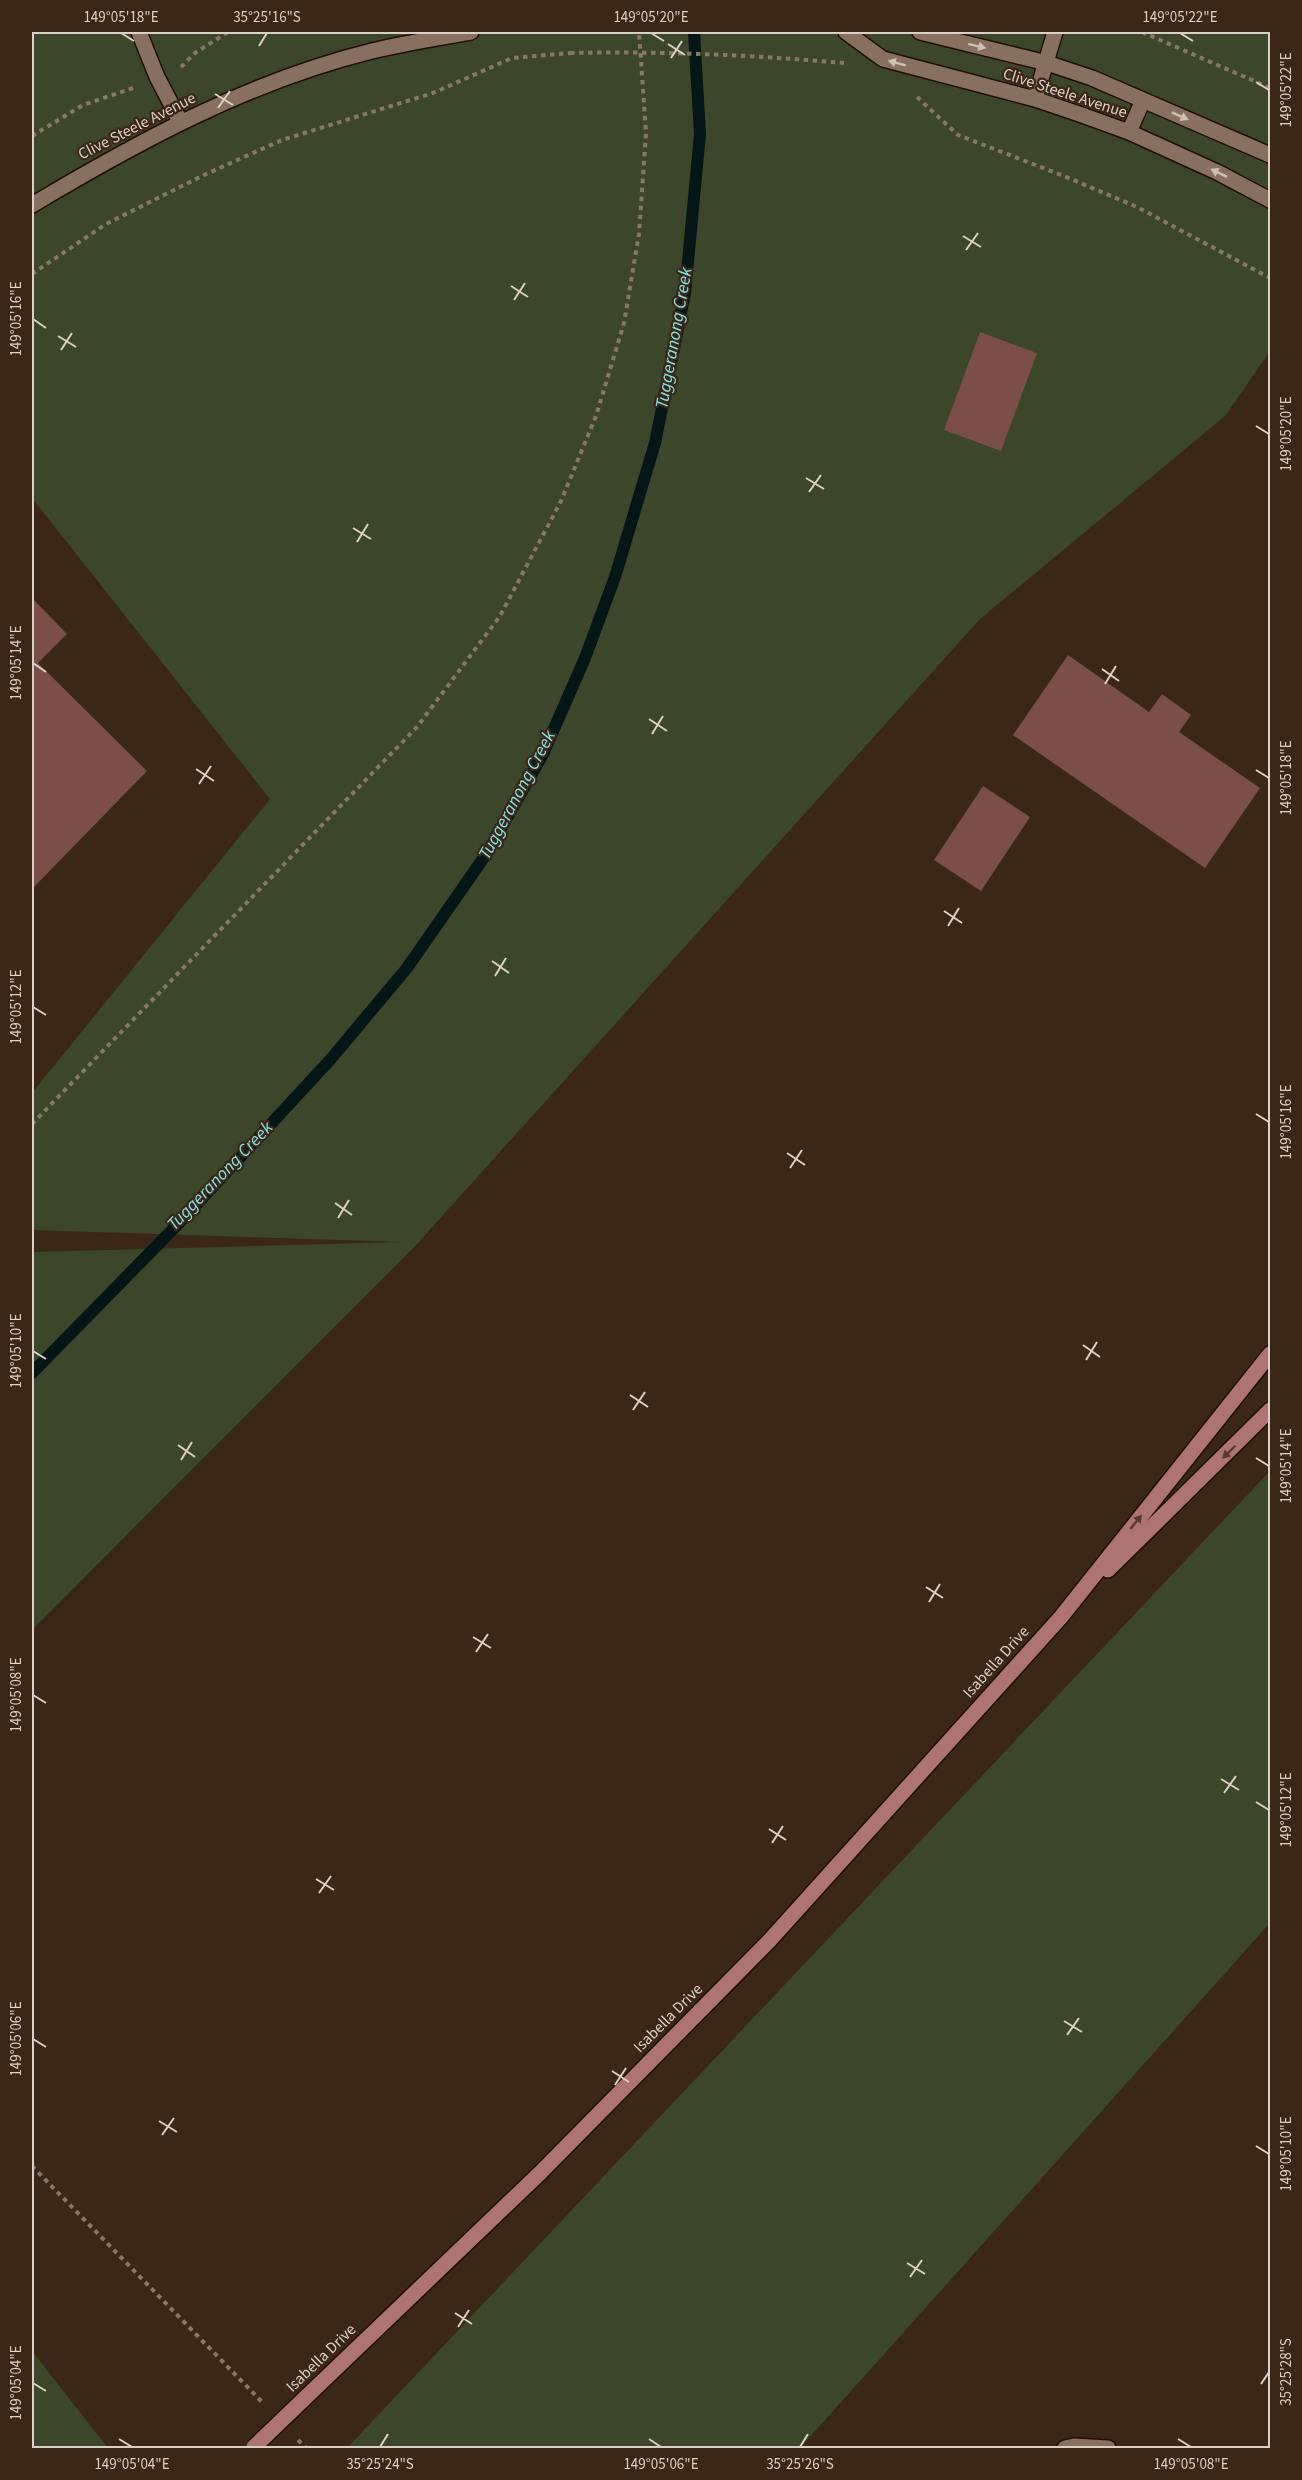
<svg xmlns="http://www.w3.org/2000/svg" width="1302" height="2480" font-family="'Source Sans 3',sans-serif">
<style>
.green{fill:#3c462a}
.lines{fill:none;stroke-linecap:round;stroke-linejoin:round}
.stream{stroke:#041616;stroke-width:12}
.building{fill:#7b4e49}
.minor-casing{stroke:#210f03;stroke-width:18}
.tertiary-casing{stroke:#210f03;stroke-width:18}
.primary-casing{stroke:#210f03;stroke-width:18}
.path{stroke:#87776a;stroke-width:4;stroke-dasharray:4.5 4.5;stroke-linecap:butt}
.minor{stroke:#87705f;stroke-width:15}
.tertiary{stroke:#87705f;stroke-width:15}
.primary{stroke:#ad7473;stroke-width:15}
.primary-bridge-casing{stroke:#210f03;stroke-width:18;stroke-linecap:butt}
.path-bridge{stroke:#87776a;stroke-width:4;stroke-dasharray:4.5 4.5;stroke-linecap:butt}
.primary-bridge{stroke:#ad7473;stroke-width:15}
.oneway{fill:#cfc1b6}
.oneway2{fill:#583a2f}
.ticks{fill:none;stroke:#dccfc5;stroke-width:2}
.labels{text-anchor:middle;dominant-baseline:central;stroke-width:4.5;stroke-linejoin:round;paint-order:stroke}
.street-label{font-size:16px;fill:#dccfc5;stroke:#3b2718}
.water-label{font-size:18px;font-style:italic;fill:#83e4e4;stroke:#3b2718}
.neatline{fill:none;stroke:#dccfc5;stroke-width:2}
.ticks-label{font-size:15px;text-anchor:middle;fill:#dccfc5}
</style>
<rect width="100%" height="100%" fill="#3b2718"/>
<path class="green" d="M32 32H1270V351L1225 416 980 619 418 1243 32 1630V1252L402 1242 32 1230V1093L270 799 32 498Z
M1270 1471V1923L800 2448H347Z
M32 2351 108 2448H32Z"/>
<g class="lines">
<path class="stream" d="M32 1373 183 1219 330 1060 407 968 487 853 543 754 585 658 615 577 655 443 685 293 700 134 694 32"/>
</g>
<path class="building" d="M980 332 1037 353 1001 451 944 430Z
M32 598 67 634 38 663 147 771 32 889Z
M1068 655 1149 712 1162 694 1191 715 1179 732 1260 788 1205 868 1013 735Z
M983 786 1030 817 981 891 934 860Z"/>
<g class="lines">
<defs>
<path id="minor" d="M139 32 157 77 180 121
M1035 99 1055 32
M1065 2448 1074 2446 1108 2448"/>
<path id="tertiary" d="M846 32 883 59 1035 99 1082 115 1129 132 1217 172 1270 200
M920 32 1047 63 1092 78 1270 155
M1129 132 1143 100
M32 205C139 141 250 81 372 51 405 43 438 38 471 32"/>
<path id="primary" d="M1108 1570 1270 1410
M305 2398 540 2173 770 1940 1061 1617 1270 1354"/>
</defs>
<use href="#minor" class="minor-casing"/>
<use href="#tertiary" class="tertiary-casing"/>
<use href="#primary" class="primary-casing"/>
<path class="path" d="M1142 32 1270 88
M181 67 195 53 228 32
M917 97 958 135 1064 176 1137 207 1270 278
M32 136 83 105 133 88
M32 274 106 224 204 175 282 140 433 93 512 58 570 53
M32 1124 417 727 500 616 561 501 596 416 624 323 639 234 646 133 639 32
M32 2166 262 2402
M298 2440 306 2448"/>
<use href="#minor" class="minor"/>
<use href="#tertiary" class="tertiary"/>
<use href="#primary" class="primary"/>
<defs>
<path id="primary-bridge" d="M254 2447 305 2398"/>
</defs>
<use href="#primary-bridge" class="primary-bridge-casing"/>
<path class="path-bridge" d="M570 53C662 51 752 55 844 63"/>
<use href="#primary-bridge" class="primary-bridge"/>
</g>
<defs><path id="oneway-solid" d="M-6-.8H1V-3.2L6.5 0L1 3.2V.8H-6Z" transform="scale(1.5)"/></defs>
<g class="oneway">
<use href="#oneway-solid" transform="translate(977 46) rotate(14)"/>
<use href="#oneway-solid" transform="translate(897 63) rotate(-165)"/>
<use href="#oneway-solid" transform="translate(1180 116) rotate(24)"/>
<use href="#oneway-solid" transform="translate(1219 173) rotate(-154)"/>
</g>
<g class="oneway2">
<use href="#oneway-solid" transform="translate(1229 1452) rotate(136)"/>
<use href="#oneway-solid" transform="translate(1136 1522) rotate(-51)"/>
</g>
<path class="ticks" d="M121 33 134 41M651 33 664 41M1180 33 1193 41M668 44 685 55M259 46 267 33M671 58 682 41M1256 82 1269 90M215 94 233 105M218 108 230 91M963 236 981 247M966 250 978 233M511 286 528 297M514 300 525 283M33 319 46 328M58 336 76 347M61 350 72 333M1256 426 1269 434M806 478 824 489M809 492 821 475M353 528 371 539M357 542 368 524M33 663 46 672M1102 669 1119 681M1105 684 1116 666M649 719 667 731M652 734 663 716M196 769 214 781M1256 770 1269 778M199 784 211 766M944 911 962 923M948 926 959 908M492 961 509 973M495 976 506 958M33 1007 46 1015M1256 1114 1269 1122M787 1153 805 1165M790 1168 802 1150M335 1203 352 1215M338 1218 349 1200M1083 1345 1100 1357M33 1351 46 1359M1086 1360 1097 1342M630 1395 648 1407M633 1410 645 1392M178 1445 195 1457M1256 1458 1269 1466M181 1460 192 1442M926 1587 943 1598M929 1602 940 1584M473 1637 491 1648M476 1652 488 1634M33 1695 46 1703M1221 1779 1239 1790M1224 1793 1236 1776M1256 1802 1269 1810M769 1829 786 1840M772 1843 783 1826M316 1879 334 1890M319 1893 331 1876M1064 2021 1082 2032M1067 2035 1079 2018M33 2039 46 2047M612 2071 629 2082M615 2085 626 2068M159 2121 177 2132M162 2135 174 2118M1256 2146 1269 2154M907 2263 925 2274M910 2277 922 2260M455 2313 472 2324M458 2327 469 2310M33 2383 46 2391M1261 2384 1269 2372M119 2439 132 2447M649 2439 661 2447M1178 2439 1191 2447M380 2447 388 2434M800 2447 808 2434"/>
<g class="labels">
<g class="street-label">
<text transform="translate(1065 93) rotate(18)">Clive Steele Avenue</text>
<text transform="translate(137 126) rotate(-27)">Clive Steele Avenue</text>
<text transform="translate(996 1662) rotate(-48)">Isabella Drive</text>
<text transform="translate(668 2018) rotate(-45)">Isabella Drive</text>
<text transform="translate(321 2358) rotate(-44)">Isabella Drive</text>
</g>
<g class="water-label">
<text transform="translate(674 338) rotate(-80)">Tuggeranong Creek</text>
<text transform="translate(517 795) rotate(-62)">Tuggeranong Creek</text>
<text transform="translate(220 1176) rotate(-46)">Tuggeranong Creek</text>
</g>
</g>
<rect width="1302" height="2480" fill="none" stroke="#3b2718" stroke-width="66"/>
<rect x="33" y="33" width="1236" height="2414" class="neatline"/>
<g class="ticks-label">
<text x="121" y="22">149°05'18"E</text>
<text x="267" y="22">35°25'16"S</text>
<text x="651" y="22">149°05'20"E</text>
<text x="1180" y="22">149°05'22"E</text>
<text transform="translate(1286 90) rotate(-90)" y="5">149°05'22"E</text>
<text transform="translate(16 319) rotate(-90)" y="5">149°05'16"E</text>
<text transform="translate(1286 434) rotate(-90)" y="5">149°05'20"E</text>
<text transform="translate(16 663) rotate(-90)" y="5">149°05'14"E</text>
<text transform="translate(1286 778) rotate(-90)" y="5">149°05'18"E</text>
<text transform="translate(16 1007) rotate(-90)" y="5">149°05'12"E</text>
<text transform="translate(1286 1122) rotate(-90)" y="5">149°05'16"E</text>
<text transform="translate(16 1351) rotate(-90)" y="5">149°05'10"E</text>
<text transform="translate(1286 1466) rotate(-90)" y="5">149°05'14"E</text>
<text transform="translate(16 1695) rotate(-90)" y="5">149°05'08"E</text>
<text transform="translate(1286 1810) rotate(-90)" y="5">149°05'12"E</text>
<text transform="translate(16 2039) rotate(-90)" y="5">149°05'06"E</text>
<text transform="translate(1286 2154) rotate(-90)" y="5">149°05'10"E</text>
<text transform="translate(1286 2372) rotate(-90)" y="5">35°25'28"S</text>
<text transform="translate(16 2383) rotate(-90)" y="5">149°05'04"E</text>
<text x="132" y="2469">149°05'04"E</text>
<text x="380" y="2469">35°25'24"S</text>
<text x="661" y="2469">149°05'06"E</text>
<text x="800" y="2469">35°25'26"S</text>
<text x="1191" y="2469">149°05'08"E</text>
</g>
</svg>
